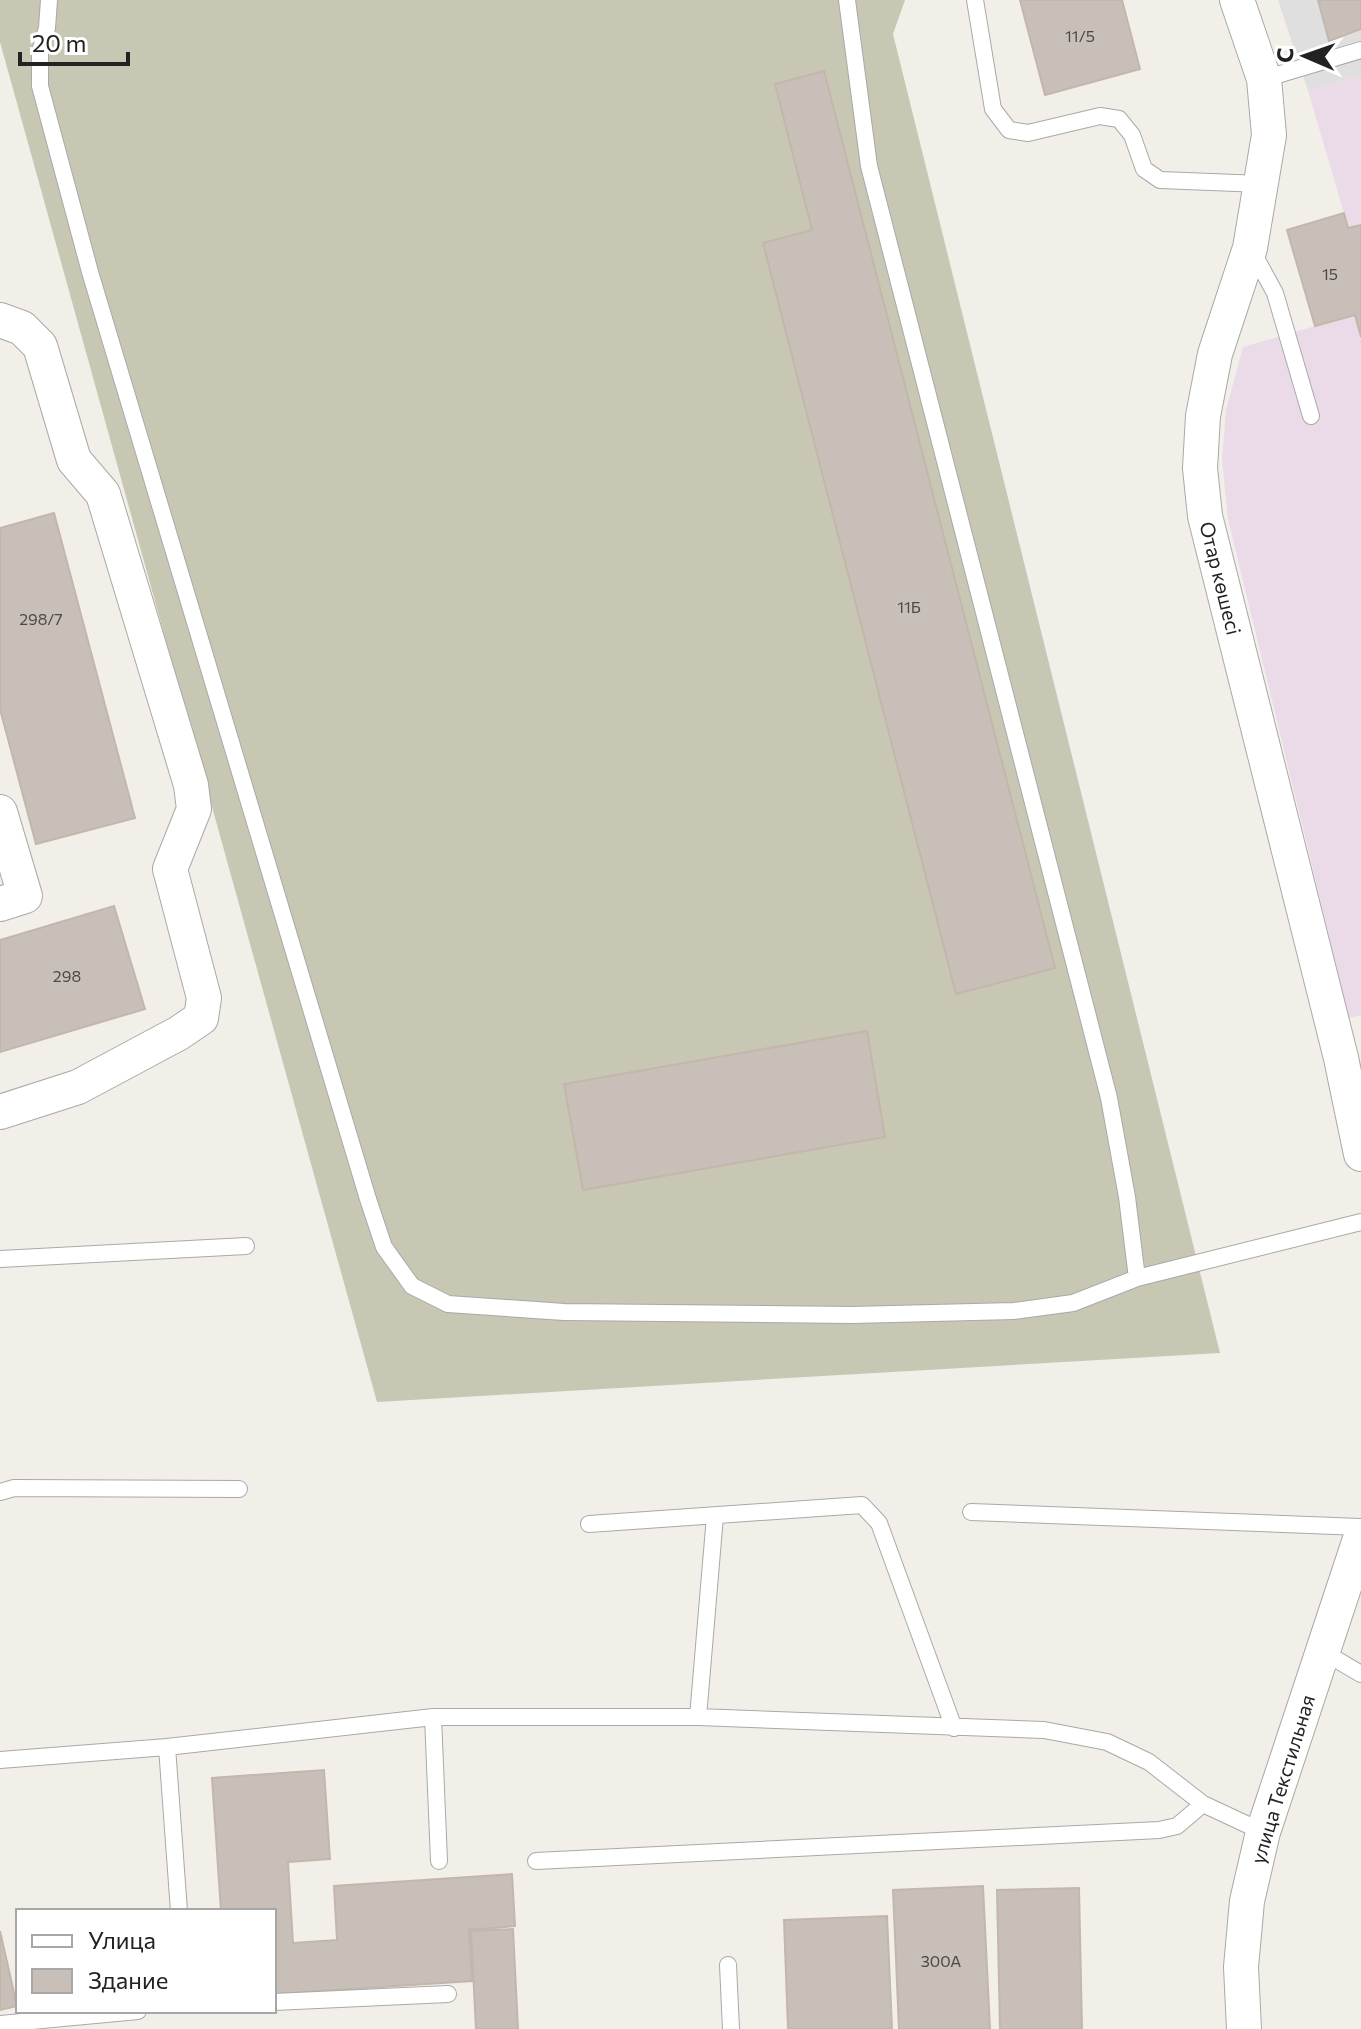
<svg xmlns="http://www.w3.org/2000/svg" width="1361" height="2029" font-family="Commissioner,sans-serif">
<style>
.residential{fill:#e0dfdf}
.industrial{fill:#ebdbe8}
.construction{fill:#c7c7b4}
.building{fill:#c7bfb8;stroke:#c4b6ab;stroke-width:2}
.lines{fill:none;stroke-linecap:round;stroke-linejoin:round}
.lane-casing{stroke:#a9a9a9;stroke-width:18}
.street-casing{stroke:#a9a9a9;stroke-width:36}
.lane{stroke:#fff;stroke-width:16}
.street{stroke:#fff;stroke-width:34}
.labels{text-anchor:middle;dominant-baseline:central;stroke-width:7;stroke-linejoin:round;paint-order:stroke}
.number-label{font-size:16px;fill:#4b4948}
.street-label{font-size:20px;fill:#222;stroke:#fff}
</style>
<rect width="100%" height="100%" fill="#f2efe9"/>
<path class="residential" d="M1278 0H1361V75L1308 91Z"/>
<path class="industrial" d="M1361 75V1015L1349 1018 1228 519 1222 460 1226 410 1243 347 1315 326 1287 230 1344 213 1308 91Z"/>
<path class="construction" d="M0 0H905L893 34 1220 1353 377 1402 0 42Z"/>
<path class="building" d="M1020 0H1122L1140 69 1045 95Z
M1318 0H1361V29L1329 41Z
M824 71 1055 968 956 994 763 243 812 230 775 84Z
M1344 213 1348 228 1361 225V337L1355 315 1315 326 1287 230Z
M54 513 135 818 36 844 0 709V528Z
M114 906 145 1009 0 1052V940Z
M867 1031 885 1137 583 1190 564 1084Z
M324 1770 330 1859 288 1862 293 1943 337 1940 334 1886 512 1874 515 1926 469 1930 472 1981 274 1994V1911H221L212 1778Z
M983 1886 990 2029H899L893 1890Z
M1079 1888 1082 2029H1000L997 1890Z
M887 1916 892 2029H788L784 1920Z
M513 1929 518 2029H476L471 1931Z
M0 1931 17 2006 0 2010Z"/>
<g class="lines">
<defs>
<path id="lane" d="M49 0 47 28 40 52V86L90 272 368 1199 384 1247 412 1286 448 1304 564 1312 852 1315 1014 1311 1073 1303 1137 1278 1361 1222
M847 0 869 166 1109 1098 1127 1197 1137 1278
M975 0 993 109 1009 130 1028 133 1100 116 1119 119 1132 135 1144 169 1160 180 1262 184
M1264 79 1361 50
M1251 249 1275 293 1311 416
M0 1259 246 1246
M0 1492 14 1488 239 1489
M971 1512 1361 1527
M589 1524 862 1505 879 1523 954 1728
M1322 1651 1361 1674
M433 1717 439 1861
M698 1717 715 1516
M167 1747 179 1911
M0 1760 167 1747 433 1717H698L1044 1730 1107 1742 1149 1762 1203 1804 1263 1832
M536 1861 1159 1830 1177 1826 1203 1804
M728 1965 731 2029
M274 2002 448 1994
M0 2024 138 2011"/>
<path id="street" d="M1237 0 1264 79 1269 135 1250 248 1215 354 1203 416 1200 468 1205 516 1341 1058 1361 1154
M0 320 22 328 40 346 74 460 103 494 191 785 194 809 170 869 204 998 201 1018 179 1033 78 1087 0 1112
M0 812 25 896 0 904
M1244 2029 1241 1967 1247 1901 1263 1832 1361 1536"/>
</defs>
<use href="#lane" class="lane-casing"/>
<use href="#street" class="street-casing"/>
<use href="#lane" class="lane"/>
<use href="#street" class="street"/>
</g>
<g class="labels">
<g class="number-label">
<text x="1080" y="35">11/5</text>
<text x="1330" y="273">15</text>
<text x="909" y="606">11Б</text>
<text x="41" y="618">298/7</text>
<text x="67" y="975">298</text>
<text x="941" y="1960">300А</text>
</g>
<g class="street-label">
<text transform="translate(1221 578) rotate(76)">Отар көшесі</text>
<text transform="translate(1282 1779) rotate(-73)">улица Текстильная</text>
</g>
</g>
<rect x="16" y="1909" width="260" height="104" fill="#ffffff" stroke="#a7a7a7" stroke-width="2"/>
<rect x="32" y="1935" width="40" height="12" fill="#ffffff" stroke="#a7a7a7" stroke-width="2"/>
<text x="88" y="1949" font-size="24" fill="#222222">Улица</text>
<rect x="32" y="1969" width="40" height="24" fill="#c7bfb8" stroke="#a7a7a7" stroke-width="2"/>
<text x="88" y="1989" font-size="24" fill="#222222">Здание</text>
<g transform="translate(1305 56) rotate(272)" stroke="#ffffff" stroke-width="6" paint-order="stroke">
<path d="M0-6L14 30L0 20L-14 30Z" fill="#222222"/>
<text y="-12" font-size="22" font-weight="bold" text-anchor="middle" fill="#222222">С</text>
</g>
<path d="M20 52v12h108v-12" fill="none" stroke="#222222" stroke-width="4"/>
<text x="32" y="52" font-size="24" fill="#222222" stroke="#ffffff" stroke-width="6" paint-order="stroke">20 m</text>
</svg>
